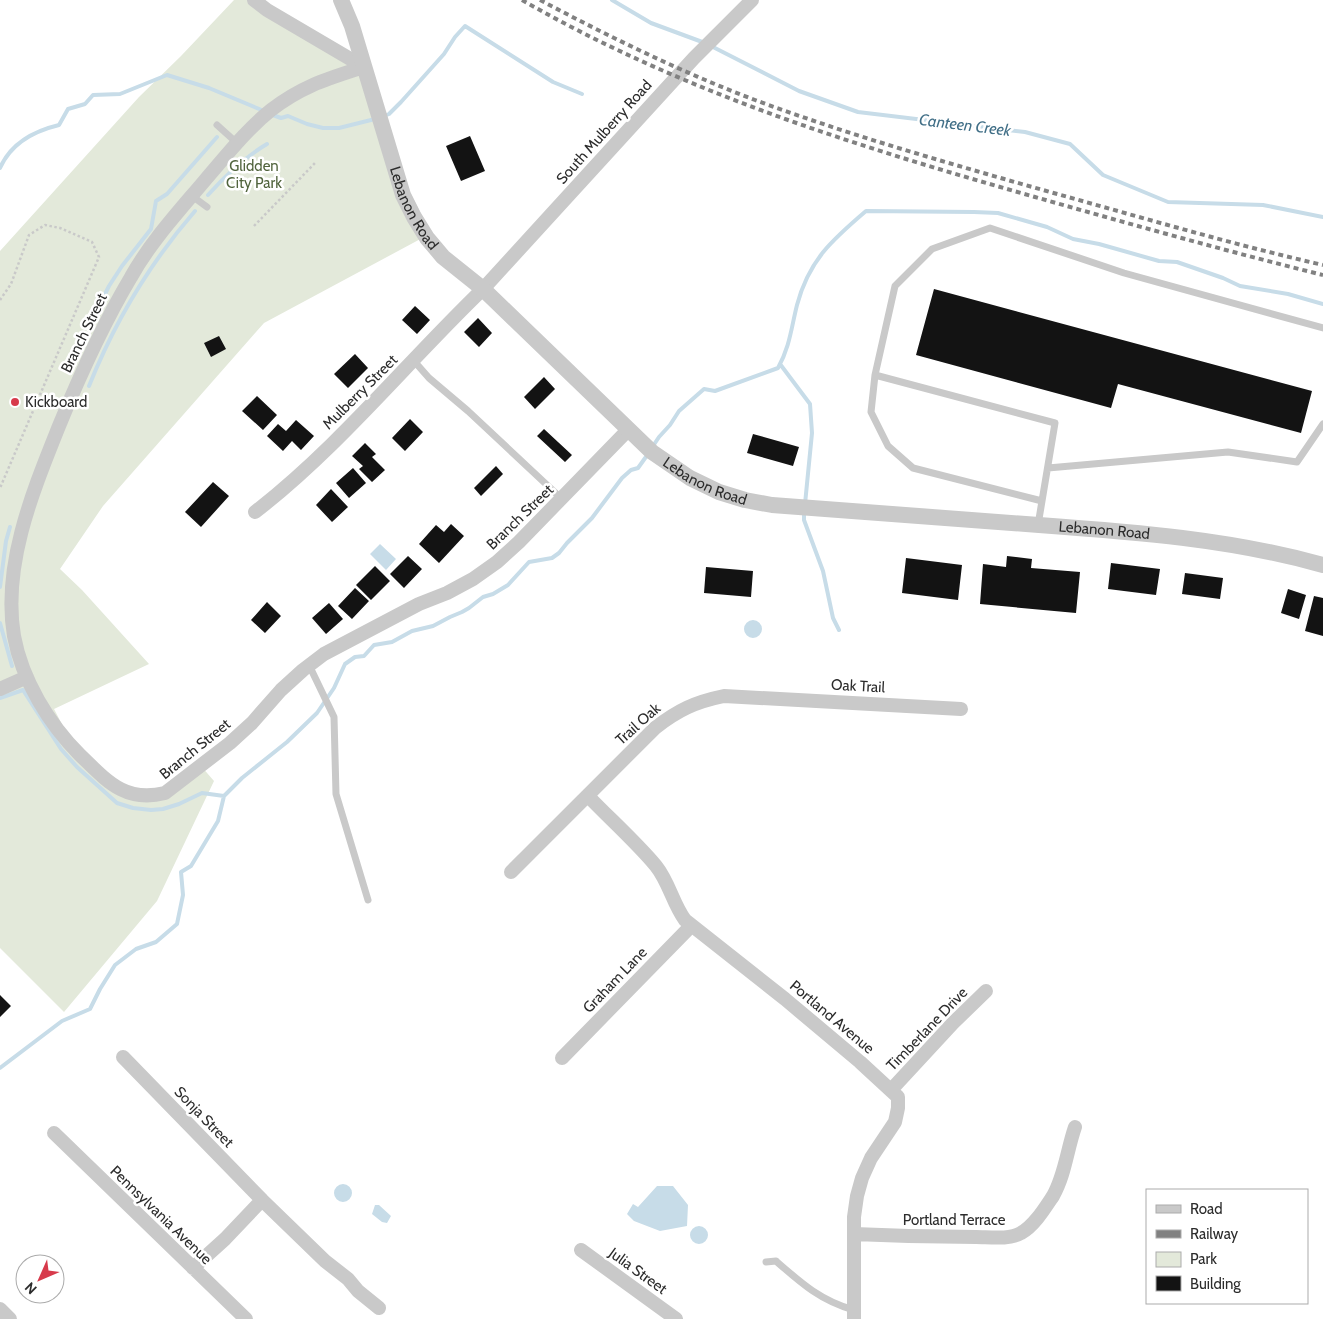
<svg xmlns="http://www.w3.org/2000/svg" width="1323" height="1319" font-family="Cabin,sans-serif">
<style>
.green{fill:#e3e9da}
.water{fill:#c7dce8}
.lines{fill:none;stroke-linecap:round;stroke-linejoin:round}
.stream{stroke:#c7dce8;stroke-width:4}
.building{fill:#131313}
.path{stroke:#c9c9c9;stroke-width:2.5;stroke-dasharray:2.5 2.5;stroke-linecap:butt}
.service{stroke:#c9c9c9;stroke-width:7}
.minor{stroke:#c9c9c9;stroke-width:14}
.tertiary{stroke:#c9c9c9;stroke-width:16}
.rail{stroke:#818181;stroke-width:4;stroke-dasharray:5 4;stroke-linecap:butt}
.poi-dot{fill:#d73a4b;stroke:#fff;stroke-width:2}
.labels{text-anchor:middle;dominant-baseline:central;stroke-width:5;stroke-linejoin:round;paint-order:stroke}
.street-label{font-size:15px;fill:#2c2c2c;stroke:#fff}
.park-label{font-size:15px;fill:#51643d;stroke:#fff}
.poi-label{font-size:15px;fill:#2c2c2c;stroke:#fff;text-anchor:start}
.water-label{font-size:16px;font-style:italic;fill:#416f87;stroke:#fff}
</style>
<rect width="100%" height="100%" fill="#fff"/>
<path class="green" d="M234 0H257L364 67 426 236 264 323 103 506 60 569 82 590 149 664 54 709 75 749 124 792 152 796 201 766 214 781 157 901 64 1012 0 948V251L139 97 181 56Z"/>
<path class="water" d="M380 544 396 559 386 570 370 554Z
M744 629a9 9 0 1 1 18 0a9 9 0 1 1-18 0Z
M334 1193a9 9 0 1 1 18 0a9 9 0 1 1-18 0Z
M657 1186H673L688 1205 687 1226 660 1231 634 1221 627 1214 633 1204 638 1207Z
M375 1205H379L391 1216 387 1223 382 1222 372 1214Z
M690 1235a9 9 0 1 1 18 0a9 9 0 1 1-18 0Z"/>
<g class="lines">
<path class="stream" d="M612 0 651 23 705 43
M711 46 799 91 858 112 1025 132 1070 144 1103 175 1168 202 1263 205 1323 217
M270 114 281 118 288 116 307 124 323 128H339L375 119
M384 116 389 114 401 102 444 54 455 37 465 26 553 82 582 94
M0 168C11 143 34 131 59 125L68 109 85 104 93 95 120 94 167 75 209 88 264 111
M208 195C225 176 245 157 267 144
M100 304 109 286 122 266 151 229 156 201 167 194 217 137
M780 364 810 404 812 433 805 504
M89 386C115 321 149 264 195 211
M653 446 659 437 670 425 679 411 704 389 715 391 778 368C790 346 791 329 797 305 809 260 832 240 866 211L974 212 998 213 1047 227 1073 239 1099 244 1159 261 1177 262 1223 278 1240 286 1288 294 1323 304
M804 511V520L823 571 833 618 839 630
M0 587 6 541 10 527
M0 623 12 666
M0 698 23 690 61 749 77 767 117 803 133 808 151 810 163 809 179 804 202 793 224 796
M0 1068 62 1021 90 1009 100 989 115 965 136 949 156 942 177 924 183 895 181 872 191 866 218 821 224 796 242 778 287 742 317 713 334 688 345 664 355 657 364 656 374 645 392 642 412 631 433 626 450 617 462 612 469 608 483 597 493 594 508 585 529 562 552 558 559 553 567 543 592 518 622 478 631 470 638 468 648 454"/>
</g>
<path class="building" d="M470 136 485 171 461 181 446 146Z
M934 289 1312 391 1301 433 1118 384 1111 408 916 355Z
M415 306 430 320 417 334 402 320Z
M478 318 492 333 479 347 464 332Z
M219 336 226 349 211 357 204 343Z
M355 354 368 368 348 388 334 374Z
M544 377 555 389 535 409 524 397Z
M257 396 277 415 263 430 242 411Z
M410 419 423 432 405 451 392 438Z
M296 420 314 436 301 450 292 441 283 451 267 436 278 424 286 431Z
M544 429 572 455 565 462 537 436Z
M753 434 799 447 793 466 747 453Z
M365 443 376 454 372 457 385 470 372 482 359 469 363 466 352 456Z
M496 466 503 474 481 496 474 488Z
M353 468 366 483 349 498 336 483Z
M213 482 229 496 201 527 185 512Z
M331 489 348 507 332 522 316 505Z
M451 524 464 536 439 563 419 544 436 525 444 532Z
M408 556 422 569 404 588 390 574Z
M1007 556 1032 559 1031 568 1080 572 1076 613 980 604 983 564 1006 567Z
M906 558 962 565 958 600 902 593Z
M1111 563 1160 569 1156 595 1108 589Z
M375 566 390 581 371 600 356 585Z
M706 567 753 571 751 597 704 593Z
M1185 573 1223 578 1220 599 1182 594Z
M355 588 369 601 352 619 338 606Z
M1288 589 1306 595 1299 619 1281 613Z
M1314 596 1323 598V636L1305 631Z
M267 602 281 616 265 633 251 620Z
M329 603 343 619 326 634 312 618Z
M0 995 11 1006 0 1017Z"/>
<g class="lines">
<path class="path" d="M254 226 315 163
M0 300 11 284 29 235 45 225 60 228 92 242 99 257 0 488"/>
<path class="service" d="M217 125 237 143
M192 196 207 207
M414 361 429 378 468 411 562 499
M875 375 871 412 888 446 913 468 1042 501
M1048 468 1228 452 1297 462 1323 424
M1038 525 1055 423 875 375 895 286 932 249 990 228 1124 273 1323 328
M309 665 334 717 336 794 368 900
M766 1262 776 1261C801 1283 821 1301 854 1310"/>
<path class="minor" d="M254 0 267 10 364 67
M364 67C327 79 302 86 271 110 246 130 226 156 206 179 180 210 151 241 131 277 103 324 80 375 59 426 33 491 2 565 14 636 22 680 49 724 80 755 107 781 125 803 165 793L230 743 252 723 281 690 303 670 324 654 419 604 447 593 473 579 497 562 519 542 628 430
M255 512C339 447 406 363 483 289L694 58 752 0
M0 689 27 677
M588 796C610 819 636 842 656 866 669 882 673 904 685 920L785 999 860 1062 898 1097V1108L895 1122 871 1158 862 1178 857 1196 854 1217V1319
M511 872 655 728C678 710 695 702 724 696L961 709
M123 1057 262 1200 325 1261 348 1279 358 1291 379 1308
M562 1058 691 926
M891 1090 953 1023 986 991
M54 1133 246 1319
M854 1234C895 1236 935 1237 976 1237 989 1237 1009 1240 1021 1233 1034 1226 1045 1208 1053 1196 1065 1175 1067 1150 1075 1127
M581 1250 676 1319
M193 1268 225 1239 262 1200
M0 1309 10 1319"/>
<path class="tertiary" id="s1" d="M341 0 352 26 403 195 414 217 427 238 443 257 483 289 652 452 690 478 719 492 745 500 772 505C861 512 950 519 1039 525 1135 532 1230 539 1323 565"/>
<path class="rail" d="M522 0C684 93 856 146 1035 197 1130 224 1226 251 1323 275
M540 0C610 37 681 72 755 100 852 136 951 164 1050 192 1140 217 1231 244 1323 265"/>
</g>
<circle class="poi-dot" cx="15" cy="402" r="5"/>
<g class="labels">
<g class="street-label">
<text transform="translate(604 132) rotate(-48)">South Mulberry Road</text>
<text stroke="none"><textPath href="#s1" startOffset="221">Lebanon Road</textPath></text>
<text transform="translate(84 333) rotate(-64)">Branch Street</text>
<text transform="translate(360 392) rotate(-45)">Mulberry Street</text>
<text stroke="none"><textPath href="#s1" startOffset="626">Lebanon Road</textPath></text>
<text transform="translate(520 517) rotate(-44)">Branch Street</text>
<text stroke="none"><textPath href="#s1" startOffset="1031">Lebanon Road</textPath></text>
<text transform="translate(858 686) rotate(3)">Oak Trail</text>
<text transform="translate(638 724) rotate(-42)">Trail Oak</text>
<text transform="translate(195 749) rotate(-39)">Branch Street</text>
<text transform="translate(615 980) rotate(-46)">Graham Lane</text>
<text transform="translate(832 1017) rotate(40)">Portland Avenue</text>
<text transform="translate(927 1029) rotate(-46)">Timberlane Drive</text>
<text transform="translate(204 1117) rotate(46)">Sonja Street</text>
<text transform="translate(161 1215) rotate(44)">Pennsylvania Avenue</text>
<text x="954" y="1220">Portland Terrace</text>
<text transform="translate(638 1271) rotate(36)">Julia Street</text>
</g>
<g class="park-label">
<text x="254" y="166">Glidden<tspan x="254" dy="17">City Park</tspan></text>
</g>
<g class="poi-label">
<text x="25" y="402">Kickboard</text>
</g>
<g class="water-label">
<text transform="translate(965 125) rotate(7)">Canteen Creek</text>
</g>
</g>
<rect x="1146" y="1189" width="162" height="115" fill="#ffffff" stroke="#ababab"/>
<rect x="1156" y="1205" width="25" height="8" fill="#c9c9c9" stroke="#ababab"/>
<text x="1190" y="1214" font-size="15" fill="#2c2c2c">Road</text>
<rect x="1156" y="1230" width="25" height="8" fill="#818181" stroke="#ababab"/>
<text x="1190" y="1239" font-size="15" fill="#2c2c2c">Railway</text>
<rect x="1156" y="1252" width="25" height="15" fill="#e3e9da" stroke="#ababab"/>
<text x="1190" y="1264" font-size="15" fill="#2c2c2c">Park</text>
<rect x="1156" y="1276" width="25" height="15" fill="#131313" stroke="#ababab"/>
<text x="1190" y="1289" font-size="15" fill="#2c2c2c">Building</text>
<g transform="translate(40 1279) rotate(225)"><circle r="24" fill="#ffffff" stroke="#ababab"/>
<path d="M0-4L9 19L0 12L-9 19Z" fill="#d73a4b"/>
<text y="-8" font-size="14" font-weight="bold" text-anchor="middle" fill="#2c2c2c">N</text>
</g>
</svg>
